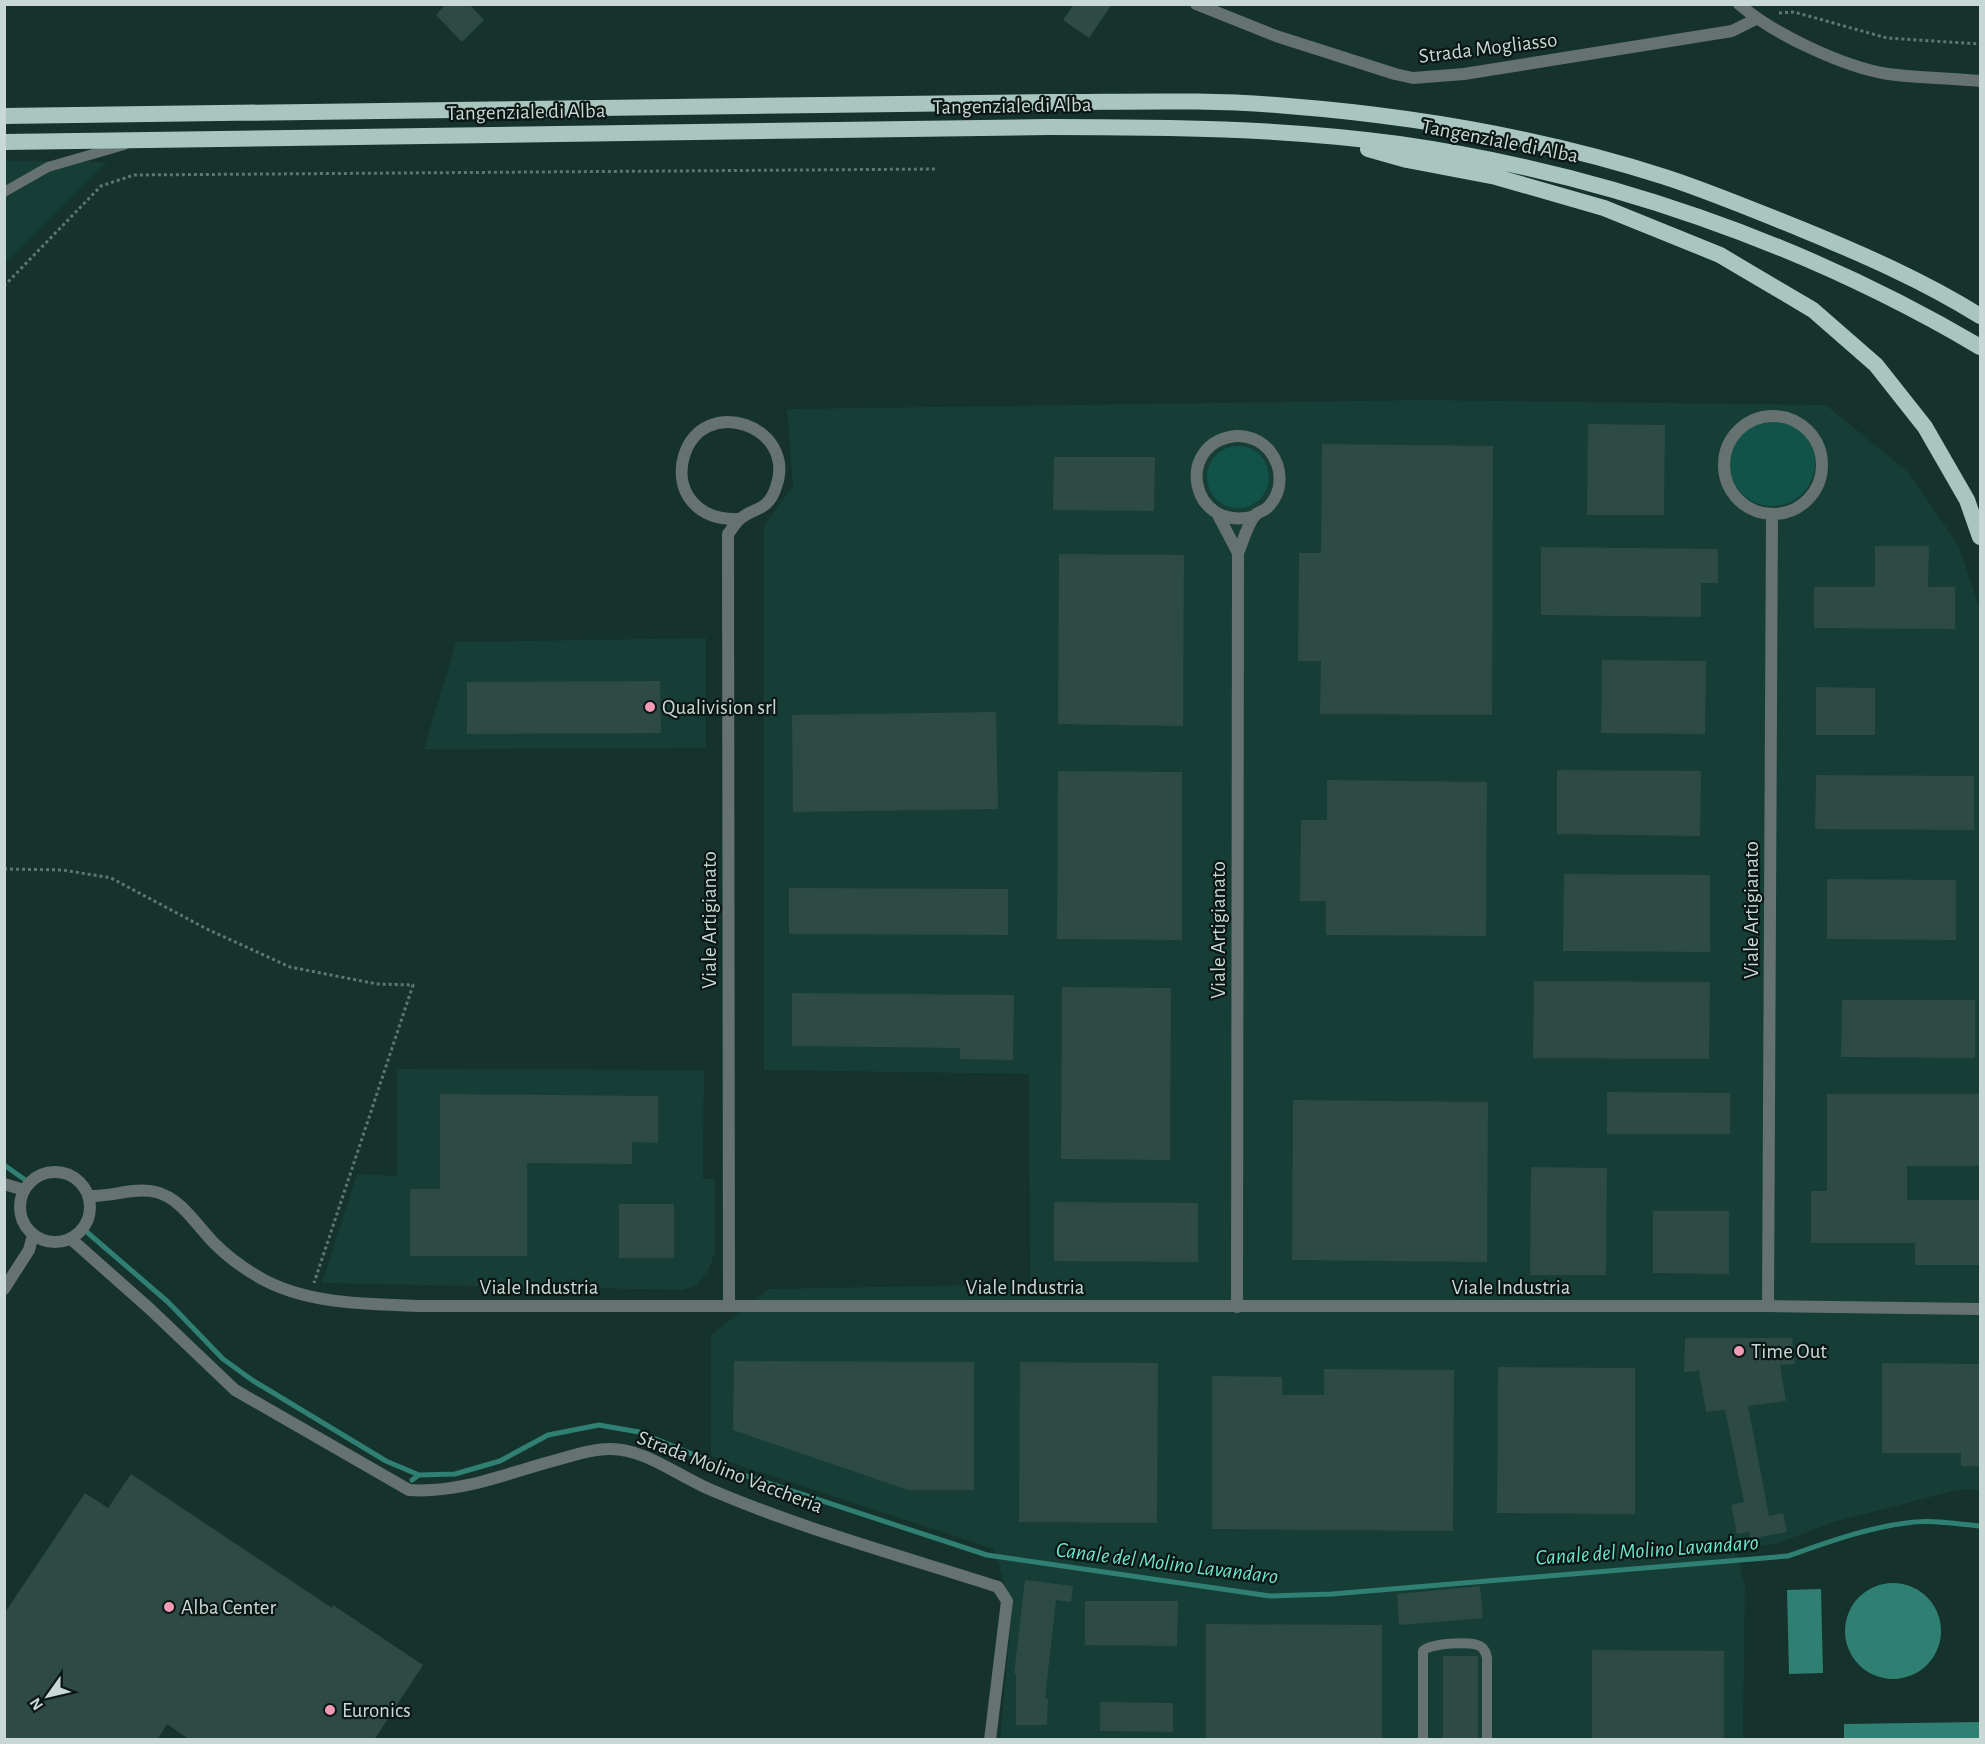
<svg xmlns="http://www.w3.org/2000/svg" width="1985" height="1744" font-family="'Alegreya Sans',sans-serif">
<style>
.built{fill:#163d36}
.green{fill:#125349}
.water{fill:#2f8072}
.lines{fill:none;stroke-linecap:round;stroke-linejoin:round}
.stream{stroke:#2f8072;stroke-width:5}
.building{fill:#2d4a44}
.path{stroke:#5f7671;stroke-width:3;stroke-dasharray:3 3;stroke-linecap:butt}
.service{stroke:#65726f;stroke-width:10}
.minor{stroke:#65726f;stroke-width:12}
.tertiary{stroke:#65726f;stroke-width:12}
.trunk{stroke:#a8c6be;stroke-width:16}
.poi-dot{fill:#f09ab5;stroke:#0b1714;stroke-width:2}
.labels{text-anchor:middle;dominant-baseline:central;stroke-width:4.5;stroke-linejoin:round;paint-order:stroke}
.street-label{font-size:21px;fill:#c8d8d4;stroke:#0b1714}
.poi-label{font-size:21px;fill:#c8d8d4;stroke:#0b1714;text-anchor:start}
.water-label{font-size:22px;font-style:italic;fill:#6fe4ce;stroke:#0b1714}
</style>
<rect width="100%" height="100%" fill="#15322c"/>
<path class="built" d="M5 161 107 162 5 264Z
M1423 400 1826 405 1908 472 1959 546 1980 610V1490H1957L1834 1522 1776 1544 1736 1548 1745 1586 1743 1739H1000L1012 1609 994 1549 711 1456V1335L769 1289 1030 1284 1029 1074 764 1070V525L793 486 787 409Z
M706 638V748L424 749 456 642Z
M397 1069 704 1070 703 1179H715V1251L709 1269 697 1285 683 1290 322 1283 357 1174 397 1176Z"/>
<path class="green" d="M1729 463a43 43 0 1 1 86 0a43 43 0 1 1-86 0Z
M1207 477a31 31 0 1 1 62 0a31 31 0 1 1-62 0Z"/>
<path class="water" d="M1845 1631a48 48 0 1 1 96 0a48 48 0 1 1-96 0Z
M1821 1589 1823 1673 1789 1674 1787 1590Z
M1980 1722V1739H1844V1724Z"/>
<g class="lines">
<path class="stream" d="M4 1165 24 1179
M88 1233 168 1302 223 1359 252 1380 386 1461 419 1475
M412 1480 419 1475 455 1474 500 1461 548 1435 599 1425 639 1432 740 1474 987 1555 1270 1596 1332 1594 1788 1556C1826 1543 1866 1528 1906 1523 1930 1519 1956 1524 1980 1526"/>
</g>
<path class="building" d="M446 4H469L484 20 462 42 436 15Z
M1074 4H1112L1089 38 1063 20Z
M1588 424 1665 425 1664 515H1587Z
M1322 444 1493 446 1492 715 1320 714 1321 661H1298L1299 553H1321Z
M1054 457H1155L1154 511 1053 510Z
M1875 546H1929L1928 587H1955V629L1814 628V587H1875Z
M1541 547 1718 549V583H1701V617L1541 615Z
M1059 554 1184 555 1183 726 1058 724Z
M1602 660 1706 661 1705 734 1601 733Z
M660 681 661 733 467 734V682Z
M1816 687 1875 688V735H1816Z
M996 712 998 809 793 812 792 715Z
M1557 770 1701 771 1700 836 1557 834Z
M1058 771 1182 772V940L1057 939Z
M1816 775 1974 776V830L1815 829Z
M1327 780 1487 782 1486 936 1326 935V901H1300L1301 820H1327Z
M1564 874 1710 875V952L1563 951Z
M1827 879 1956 880V940L1827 939Z
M789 888 1008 889V935L789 934Z
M1534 981 1710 982 1709 1059 1533 1058Z
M1062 987 1171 988 1170 1160 1061 1159Z
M792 993 1014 995 1013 1060 960 1059V1048L792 1046Z
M1842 1000H1975V1058L1841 1057Z
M1607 1092 1730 1093V1134H1607Z
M440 1094 658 1096V1143L632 1142V1164L527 1163V1256H410V1189H440Z
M1827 1094H1980V1166H1907V1200H1980V1265H1915V1243H1811V1191H1827Z
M1293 1100 1488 1102 1487 1262 1292 1260Z
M1531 1167 1607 1168 1606 1275H1530Z
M1054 1202 1198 1203V1262L1054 1261Z
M619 1204H674V1258H619Z
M1653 1211H1729V1274L1653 1273Z
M1685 1338H1792L1795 1364 1780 1365 1786 1401 1748 1406 1769 1516 1783 1513 1787 1532 1750 1539 1749 1532 1737 1534 1731 1505 1744 1502 1725 1410 1706 1412 1699 1371 1684 1372Z
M734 1361 974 1362V1490H908L733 1430Z
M1020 1362 1158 1363 1157 1523 1019 1522Z
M1882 1363 1980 1364V1466H1961V1453H1882Z
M1498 1367 1635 1368V1514L1497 1513Z
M1324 1369 1454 1370 1453 1531 1212 1529V1376L1282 1377V1395H1324Z
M131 1474 332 1608 333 1605 423 1665 374 1740H190L167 1724 157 1740H4V1614L85 1493 108 1508Z
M1025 1580 1073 1586 1071 1602 1056 1600 1045 1699H1048L1047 1725H1016V1675L1014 1674Z
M1480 1586 1483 1618 1399 1625 1397 1594Z
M1085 1601H1178L1177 1646 1085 1645Z
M1206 1624 1382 1625V1740H1206Z
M1592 1650 1724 1651V1740H1592Z
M1443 1656H1478V1740H1443Z
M1100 1702 1173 1703V1732L1100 1731Z"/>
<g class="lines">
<path class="path" d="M1779 13 1794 12 1887 38 1980 44
M4 286 101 186 134 175 938 169
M4 869 63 870 111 878 205 928 290 967 377 984 413 985 314 1283"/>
<path class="service" d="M4 192 48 167 124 145
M1423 1740V1651C1429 1643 1471 1641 1480 1646 1485 1649 1486 1653 1487 1658V1740"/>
<path class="minor" d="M1196 4 1276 36 1395 74 1413 78 1464 74 1732 31 1756 19
M1739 4C1773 34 1844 67 1888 74 1919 78 1950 78 1980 81
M1724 465a49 49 0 1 1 98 0a49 49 0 1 1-98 0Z
M1217 513 1238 553
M728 534 729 1306
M728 534C732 529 735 523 740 519 754 507 768 512 776 487 798 426 703 393 684 456 680 469 681 484 688 496 700 515 720 520 740 519
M4 1184 24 1190
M71 1239 150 1309 235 1390 409 1490C460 1494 510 1472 560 1459 575 1455 592 1449 609 1449 644 1448 678 1476 709 1489 802 1529 902 1556 998 1587L1007 1601 990 1740
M1768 1306 1772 515
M1237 1307 1238 553C1243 542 1247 525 1255 515 1258 512 1264 511 1267 508 1284 492 1283 467 1269 450 1261 441 1248 435 1236 436 1174 442 1189 534 1255 516"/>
<path class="tertiary" d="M20 1207a35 35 0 1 1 70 0a35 35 0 1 1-70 0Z
M88 1196C111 1197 134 1187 156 1192 181 1198 197 1226 214 1243 229 1258 247 1271 266 1281 313 1305 372 1304 423 1306H1768L1980 1309
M4 1289 29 1250 33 1235"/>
<path class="trunk" d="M4 116 1049 102C1129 102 1209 99 1288 106 1415 116 1543 138 1665 177 1711 192 1756 211 1801 229 1862 254 1924 281 1980 316
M4 142 1049 127C1166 127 1283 128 1399 144 1602 173 1804 243 1980 347
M1368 149 1407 160 1496 177 1604 208 1720 255 1813 310 1876 365 1925 427 1967 500 1980 537"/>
</g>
<g class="poi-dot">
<circle cx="650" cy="707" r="6"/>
<circle cx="1739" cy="1351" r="6"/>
<circle cx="169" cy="1607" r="6"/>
<circle cx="330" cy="1710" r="6"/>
</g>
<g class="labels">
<g class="street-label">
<text transform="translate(1488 48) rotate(-7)">Strada Mogliasso</text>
<text transform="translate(1012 106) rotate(-1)">Tangenziale di Alba</text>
<text transform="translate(526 112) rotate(-1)">Tangenziale di Alba</text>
<text transform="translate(1500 141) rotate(11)">Tangenziale di Alba</text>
<text transform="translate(1751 910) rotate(-90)">Viale Artigianato</text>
<text transform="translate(709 920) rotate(-90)">Viale Artigianato</text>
<text transform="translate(1218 930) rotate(-90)">Viale Artigianato</text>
<text x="539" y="1287">Viale Industria</text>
<text x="1025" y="1287">Viale Industria</text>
<text x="1511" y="1287">Viale Industria</text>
<text transform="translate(730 1472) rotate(21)">Strada Molino Vaccheria</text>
</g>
<g class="poi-label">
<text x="662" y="707">Qualivision srl</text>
<text x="1751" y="1351">Time Out</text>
<text x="181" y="1607">Alba Center</text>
<text x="342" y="1710">Euronics</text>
</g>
<g class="water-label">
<text transform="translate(1647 1550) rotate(-4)">Canale del Molino Lavandaro</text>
<text transform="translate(1167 1563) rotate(7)">Canale del Molino Lavandaro</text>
</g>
</g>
<rect width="1985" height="1744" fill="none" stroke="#c8d8d4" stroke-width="12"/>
<g transform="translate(48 1696) rotate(236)" stroke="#0b1714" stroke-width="4.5" paint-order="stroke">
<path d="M0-4.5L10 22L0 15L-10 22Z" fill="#c8d8d4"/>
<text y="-9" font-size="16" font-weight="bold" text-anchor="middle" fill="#c8d8d4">N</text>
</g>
</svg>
